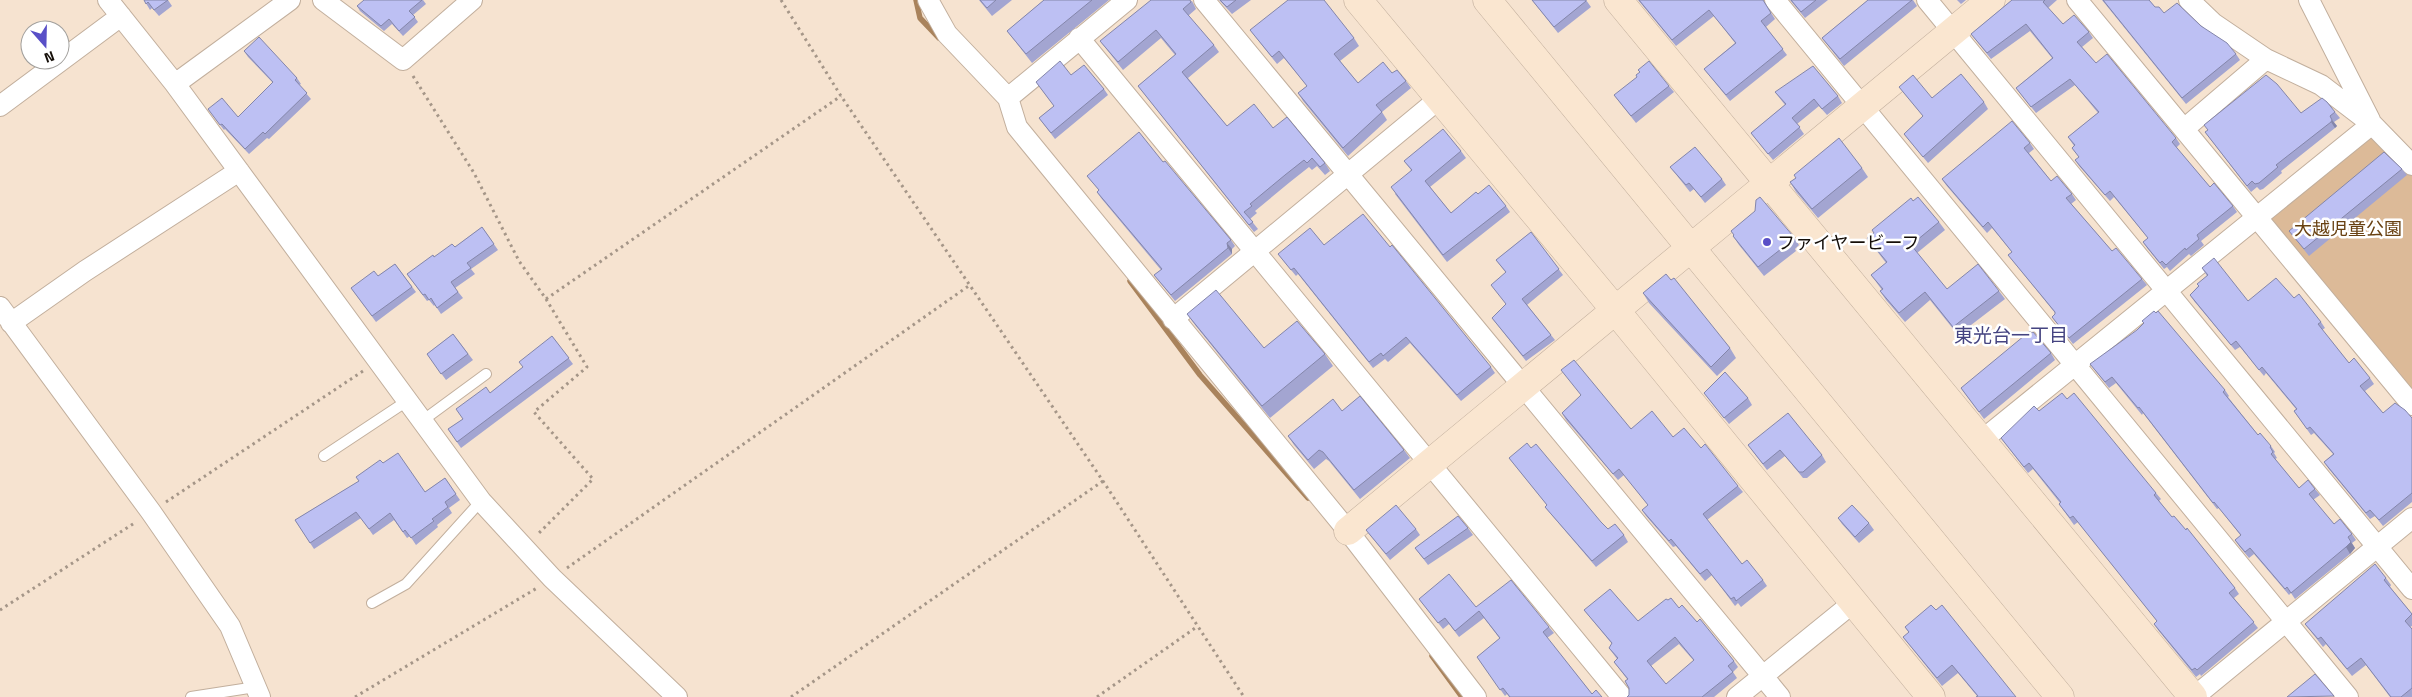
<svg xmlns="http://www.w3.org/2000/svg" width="2412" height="697" font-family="'Titillium Web','Noto Sans JP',sans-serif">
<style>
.green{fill:#dcba98}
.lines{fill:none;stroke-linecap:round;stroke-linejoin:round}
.stream{stroke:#a9835c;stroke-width:5.5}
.lane-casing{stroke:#c2af9d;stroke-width:12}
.street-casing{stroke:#c2af9d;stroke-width:22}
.secondary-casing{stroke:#c2af9d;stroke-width:29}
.path{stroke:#a59688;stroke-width:3;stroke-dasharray:2.5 4;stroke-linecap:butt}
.lane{stroke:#fff;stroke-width:10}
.street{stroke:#fff;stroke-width:20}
.secondary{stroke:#fae6d0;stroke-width:28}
.wall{fill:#a3a5d1;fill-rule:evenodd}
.shaded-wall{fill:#8486aa}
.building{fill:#bdc0f3;stroke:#8486aa;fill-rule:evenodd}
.poi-dot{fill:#594fc7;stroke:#fff;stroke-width:2}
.labels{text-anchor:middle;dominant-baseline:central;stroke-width:5;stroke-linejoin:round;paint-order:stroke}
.park-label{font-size:18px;fill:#684011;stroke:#fff}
.poi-label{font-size:18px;fill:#140e08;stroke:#fff;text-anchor:start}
.neighbourhood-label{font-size:19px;fill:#454481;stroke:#fff}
</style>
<rect width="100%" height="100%" fill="#f6e3d0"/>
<path class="green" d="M2372 124 2412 165V405L2257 217Z"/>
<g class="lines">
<path class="stream" d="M916 0 920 18 939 38
M1130 281 1200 375 1308 498
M1432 656 1462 697"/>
<defs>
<path id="lane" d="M422 421 486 374
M324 456 407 401
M372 603 406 584 481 501
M191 697 256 687"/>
<path id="street" d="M108 0 175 84 481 501 552 578 677 697
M323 0 403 60 472 0
M928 0 947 34 1008 98 1017 127 1348 531 1476 697
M1204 0 1780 697
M1775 0 2348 697
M1927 0 2412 589
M2077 0 2412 405
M2189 0 2213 23 2266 59 2321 85 2372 124 2412 165
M2309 0 2370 120
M1079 38 1622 697
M175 84 290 0
M1008 98 1127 0
M0 106 121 16
M2184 129 2266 59
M0 307 151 512 230 626 260 697
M1173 319 1440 98
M11 323 85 271 239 171
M1981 441 2372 124
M1737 697 1854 602
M2194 697 2412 518"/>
<path id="secondary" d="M1358 0 1616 311 1931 697
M1487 0 2060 697
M1618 0 2193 697
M1348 531 1991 0"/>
</defs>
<use href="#lane" class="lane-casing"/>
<use href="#street" class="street-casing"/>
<use href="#secondary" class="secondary-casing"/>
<path class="path" d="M781 0 841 96 1103 481 1244 697
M413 76 474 173 519 261 546 299 587 367 534 412 593 479 538 534
M546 299 841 96
M166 502 363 371
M567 568 970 285
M0 610 136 522
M355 697 537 588
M791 697 1103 481
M1097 697 1198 626"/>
<use href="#lane" class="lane"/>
<use href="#street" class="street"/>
<use href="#secondary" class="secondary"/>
</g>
<path class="wall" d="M144 0H168L172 6 159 16 152 8 150 10Z
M423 0 426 4 413 15 418 22 403 36 392 24 384 31 360 11 357 6Z
M979 0H1012L992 16Z
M1044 0H1109L1032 63 1007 31Z
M1219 0H1251L1232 14Z
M1532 0H1586L1591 7 1558 33Z
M1638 0H1763L1775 19 1766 27 1787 55 1730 101 1704 69 1735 43 1714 16 1676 46Z
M1790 0H1828L1805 18Z
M1868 0H1913L1917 6 1844 66 1822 38Z
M1957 0H1966L1961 4Z
M2012 0H2057L2048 8 2063 24 2089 32 2093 38 2082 47 2096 63 2176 138 2180 144 2176 148 2210 187 2233 206 2237 212 2201 241 2204 245 2191 256 2189 254 2170 271 2167 267 2164 269 2147 248 2143 242 2148 238 2114 197 2110 201 2079 166 2075 160 2079 157 2072 148 2074 146 2068 137 2098 113 2075 85 2036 113 2016 88 2052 58 2030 31 1991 59 1971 34Z
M2102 0H2149L2155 7 2164 13 2201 26 2236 54 2240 60 2186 104Z
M1192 1 1196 9 1188 16 1214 45 1219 52 1188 78 1227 126 1273 128 1325 163 1330 171 1325 175 1317 166 1312 170 1309 167 1290 182 1255 211 1257 213 1250 219 1258 229 1254 232 1138 86 1175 55 1161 38 1123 70 1100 41Z
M1250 30 1354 38 1359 46 1340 61 1358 83 1392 73 1406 81 1411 88 1382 112 1387 120 1348 156 1303 101 1298 93 1307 86 1284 58 1277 64Z
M244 51 297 78 301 84 299 85 311 99 269 139 267 138 249 154 225 129 224 130 208 109 238 117 273 83 248 57Z
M1071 75 1104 89 1108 95 1055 139 1039 118 1054 106 1036 82Z
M1669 86 1674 92 1636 123 1614 95Z
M1899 87 1932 98 1984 102 1988 109 1928 163 1904 134 1923 116Z
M1775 92 1838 96 1842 103 1827 115 1819 106 1797 124 1804 134 1773 160 1751 133 1785 105Z
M2335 112 2340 118 2334 122 2337 126 2335 128 2281 171 2282 173 2263 189 2260 190 2257 187 2251 192 2205 132 2301 113Z
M2030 143 2034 149 2029 153 2051 181 2072 194 2076 200 2071 204 2112 251 2142 279 2147 285 2073 344 2052 317 2055 314V313L2008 255 2012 252 1992 228 1987 233 1946 185 1942 179Z
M1461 151 1466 158 1430 187 1451 213 1478 194 1506 206 1510 212 1447 262 1395 194 1411 170 1404 161Z
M1163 162 1231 240 1235 246 1232 249V254L1175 301 1154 275 1161 270 1101 198 1097 192 1099 190 1087 176Z
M1670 167 1722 179 1726 185 1705 203 1694 189 1690 192Z
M1862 168 1868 177 1818 218 1796 192 1790 182 1796 178Z
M2402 169 2407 175 2309 256 2289 231Z
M1913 201 1939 222 1945 230 1917 253 1947 289 1999 291 2005 299 1958 335 1930 300 1905 322 1886 300 1880 291 1882 290 1871 275 1886 263 1867 238Z
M482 227 498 250 471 269 475 274 455 288 463 298 441 314 435 305 434 306 429 300 427 301 407 274 434 257 455 247Z
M1531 232 1563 275 1527 305 1555 340 1526 361 1492 318 1506 304V273L1496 260Z
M1733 236H1793L1799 245 1795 249 1796 251 1764 276 1739 245Z
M1324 245 1491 367 1495 373 1461 401 1410 343 1388 362 1385 359 1373 368 1298 274 1296 276 1278 254Z
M395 264 416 292 376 322 351 288 378 276Z
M2202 268 2248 301 2294 298 2321 322 2325 328 2322 330 2349 363 2370 378 2374 384 2365 391 2383 413 2412 418V502L2383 526 2375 516 2370 519 2328 468 2324 462 2333 454 2314 433 2311 435 2294 411 2296 409 2266 373 2264 376 2240 347 2235 350 2194 301 2190 295 2207 276Z
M1671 280 1730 348 1736 358 1717 376 1649 303 1643 293Z
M1187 314 1264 348 1325 354 1333 366 1270 418 1195 325Z
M453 334 473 360 446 380 427 354Z
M552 336 573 364 461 448 448 429 463 419 490 393 523 367Z
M2051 353 2055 360 1984 419 1961 388Z
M2090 364 2225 390 2229 396 2228 397 2258 435 2271 446 2275 452 2274 453 2277 458 2275 459 2299 488 2315 489 2320 495 2313 500 2334 524 2352 534 2356 540 2352 543 2355 548 2350 554 2295 599 2291 593 2289 595 2254 554 2249 558 2239 546 2235 540 2241 536 2219 508 2217 509 2143 413 2142 415 2116 383 2109 388Z
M1704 393 1748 398 1752 405 1729 424Z
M2067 399 2156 493 2161 499 2159 501 2172 517 2235 588 2239 594 2234 598 2258 628 2201 676 2200 674 2196 677 2158 630 2154 624 2157 621 2078 522 2074 525 2059 504 2060 503 2033 469 2028 473 2001 438 2039 411Z
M1342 411 1404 450 1410 458 1360 499 1329 461 1326 459 1314 469 1294 445 1288 436Z
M1562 413 1673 437 1701 448 1738 486 1743 492 1707 520 1742 564 1763 580 1767 586 1741 607 1738 603 1735 606 1712 575 1705 581 1676 546 1673 547 1646 516 1642 510 1648 505 1624 475 1618 480 1566 420Z
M1748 445 1822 455 1826 462 1807 478H1803L1785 456 1767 470Z
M1509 458 1601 522 1608 529 1624 535 1628 542 1596 567 1550 513 1545 507 1547 505Z
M383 463 425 492 445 478 460 500 449 508 452 513 437 525 438 527 416 545 410 536 407 538 394 520 373 535 361 518 314 549 295 520 359 481Z
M1838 518 1869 523 1874 530 1859 543 1842 524Z
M1468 528 1473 535 1428 565 1415 548Z
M1416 529 1420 535 1390 560 1366 530Z
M2386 578 2391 585 2390 587 2412 614V626L2410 627 2412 629V697H2390L2366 665 2352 676 2326 644 2323 647 2305 624Z
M1419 599 1476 607 1549 627 1554 633 1547 638 1592 694 1602 697H1509L1507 694 1505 696 1477 657 1500 639 1484 618 1459 637 1449 624 1443 629Z
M1668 600 1679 608 1697 622 1734 661 1738 667 1733 672 1737 678 1714 697H1627L1629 695V688L1627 679 1614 662 1617 659 1609 648 1612 644 1584 610 1638 621ZM1679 644 1694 661 1666 684 1651 666Z
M1905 627 2016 697 1977 696 1958 673 1942 686 1903 637 1909 633Z"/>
<path class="shaded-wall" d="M2332 120 2337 126 2335 128 2331 122Z
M1227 243 1232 249V254L1228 248Z
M2351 542 2355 548 2350 554 2346 547Z"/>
<path class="building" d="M144 0H168L154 10 148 2 146 4Z
M364 0H422L409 11 415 17 399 31 389 19 381 26 357 6Z
M980 0H996L987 8Z
M1044 0H1092L1026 54 1007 31Z
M1151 0H1190L1191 2 1183 9 1214 45 1182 72 1227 126 1254 104 1273 128 1287 117 1325 163 1320 167 1312 158 1307 163 1304 160 1285 175 1250 204 1252 206 1244 212 1253 222 1249 225 1138 86 1176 54 1156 30 1118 62 1100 41Z
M1220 0H1236L1227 7Z
M1288 0H1324L1354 38 1334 54 1358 83 1383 62 1392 73 1397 70 1406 81 1376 105 1382 112 1343 148 1298 93 1307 86 1279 51 1272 57 1250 30Z
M1532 0H1586V1L1554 27Z
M1639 0H1763L1771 13 1761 21 1783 49 1726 95 1704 69 1736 43 1709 10 1672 40Z
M1791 0H1816L1801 12Z
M1868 0H1912L1840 59 1822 38Z
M2012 0H2045L2043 2 2063 24 2074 15 2089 32 2077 42 2096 63 2107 54 2176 138 2172 142 2210 187 2214 183 2233 206 2197 235 2199 239 2186 250 2185 248 2166 265 2162 261 2160 263 2143 242 2148 238 2110 191 2105 195 2075 160 2079 157 2072 148 2075 145 2068 137 2099 112 2070 79 2031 107 2016 88 2053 58 2026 24 1987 53 1971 34Z
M2103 0H2149L2155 7H2159L2164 13 2177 3 2201 26 2227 43 2236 54 2182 98Z
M259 37 297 78 295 80 307 93 265 134 263 132 245 149 222 124 220 125 208 109 222 98 238 117 273 82 244 51Z
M1060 61 1071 75 1084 65 1104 89 1051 133 1039 118 1054 106 1036 82Z
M1649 61 1669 86 1631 116 1614 95 1637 77 1636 75 1640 72 1638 70Z
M1813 66 1838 96 1822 109 1814 99 1792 118 1800 127 1768 154 1751 133 1786 104 1775 92Z
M1961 74 1984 102 1923 157 1904 134 1923 116 1899 87 1913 75 1932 98Z
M2266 75 2277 84 2301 113 2322 98 2327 102 2335 112 2330 116 2332 120 2331 122 2276 165 2278 167 2259 183 2255 184 2252 181 2247 186 2205 132 2208 130 2204 125Z
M2012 121 2030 143 2024 148 2051 181 2057 176 2072 194 2066 198 2112 251 2116 248 2142 279 2069 338 2052 317 2055 314V312L2008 255 2012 252 1988 222 1983 227 1942 179Z
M1443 129 1461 151 1425 181 1451 213 1476 192 1478 194 1489 185 1506 206 1443 255 1391 187 1412 170 1404 161Z
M1139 132 1163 162 1165 161 1231 240 1227 243 1228 248 1171 295 1154 275 1162 269 1097 192 1099 190 1087 176Z
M1839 138 1862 168 1812 209 1790 182 1796 178 1794 175Z
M1695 147 1722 179 1701 197 1689 183 1686 185 1670 167Z
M2384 152 2402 169 2304 249 2289 231Z
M1760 197 1793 236 1788 240 1790 242 1758 267 1733 236 1734 235 1731 231 1755 211 1756 200Z
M1918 197 1939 222 1911 245 1947 289 1978 264 1999 291 1953 327 1925 292 1899 313 1880 291 1883 289 1871 275 1887 262 1867 238 1874 233 1872 230 1911 198 1913 201Z
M1363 214 1390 247 1392 245 1491 367 1457 395 1406 337 1383 356 1381 353 1369 362 1294 268 1291 270 1278 254 1310 228 1324 245Z
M482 227 494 244 467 263 471 268 451 282 458 292 437 308 431 298 429 300 425 294 423 295 407 274 433 255 434 257 452 244 455 247Z
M1531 232 1559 269 1522 299 1551 335 1523 356 1492 318 1506 304 1491 285 1506 272 1496 260Z
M2214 258 2248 301 2276 278 2294 298 2299 294 2321 322 2318 324 2349 363 2354 358 2370 378 2360 386 2383 413 2395 403 2405 410 2412 418V493L2379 520 2370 510 2366 513 2324 462 2334 454 2310 427 2307 429 2294 411 2297 409 2262 367 2259 370 2236 341 2231 345 2190 295 2199 286 2197 284 2208 275 2202 268Z
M395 264 412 287 372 316 351 288 374 271 378 276Z
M1666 274 1671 280 1674 278 1730 348 1711 367 1643 293Z
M1216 290 1264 348 1297 321 1325 354 1262 406 1187 314Z
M2154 311 2156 313 2158 311 2225 390 2223 392 2258 435 2260 433 2271 446 2270 447 2273 452 2271 454 2299 488 2308 480 2315 489 2309 494 2334 524 2340 519 2352 534 2348 537 2351 542 2346 547 2291 593 2287 587 2285 589 2250 548 2245 552 2235 540 2241 535 2214 502 2213 503 2139 407 2138 408 2112 377 2105 382 2090 364 2137 330 2144 323 2142 321Z
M2030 331 2031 333 2033 332 2051 353 1979 412 1961 388Z
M453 334 468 354 441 374 427 354Z
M552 336 569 358 457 442 448 429 463 419 456 409 486 387 490 393 523 367 519 362Z
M1574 360 1631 429 1652 411 1673 437 1684 428 1701 448 1705 444 1738 486 1703 514 1742 564 1747 560 1763 580 1736 601 1734 597 1731 599 1707 569 1700 574 1671 539 1669 541 1642 510 1648 505 1619 469 1613 474 1562 413 1581 395 1561 370Z
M1725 372 1748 398 1724 418 1704 393Z
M2062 393 2067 399 2074 393 2156 493 2154 495 2172 517 2174 516 2186 530 2187 528 2235 588 2229 593 2254 622 2197 670 2195 668 2192 670 2154 624 2157 621 2073 516 2070 518 2059 504 2061 502 2029 463 2024 467 2001 438 2034 406 2039 411Z
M1360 396 1404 450 1354 490 1323 452 1319 450 1308 460 1288 436 1333 399 1342 411Z
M1788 413 1822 455 1803 472H1799L1780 450 1763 464 1748 445Z
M1527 443 1531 448 1536 444 1601 522 1608 529 1615 524 1624 535 1592 561 1545 507 1547 505 1509 458Z
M398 453 425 492 445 478 456 494 445 502 448 507 432 519 434 521 411 538 405 530 403 532 390 513 369 529 356 512 310 543 295 520 359 481 356 477 380 460 383 463Z
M1396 505 1416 529 1386 554 1366 530Z
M1852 505 1869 523 1855 537 1838 518Z
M1458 516 1468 528 1424 559 1415 548Z
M2375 564 2386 578 2384 580 2412 614 2405 621 2412 629V688L2401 697H2391L2361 658 2347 669 2321 637 2318 639 2305 624Z
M1449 574 1476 607 1511 580 1549 627 1543 632 1592 694 1596 690 1602 697H1510L1503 688 1500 690 1477 657 1500 638 1479 611 1455 631 1445 618 1438 623 1419 599Z
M1610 589 1638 621 1666 599 1668 600 1671 598 1679 608 1682 605 1697 622 1700 619 1734 661 1728 666 1733 672 1702 697H1627L1629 695V688L1625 681 1628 679 1614 662 1618 658 1609 648 1612 643 1584 610ZM1675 637 1694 660 1666 684 1647 661Z
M1931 605 1936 610 1942 605 2016 697H1976L1978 696 1952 665 1937 678 1903 637 1909 632 1905 627Z
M2315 674 2334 696 2287 697Z"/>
<circle class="poi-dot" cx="1767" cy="242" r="5"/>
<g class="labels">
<g class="park-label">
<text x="2348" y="228">大越児童公園</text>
</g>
<g class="poi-label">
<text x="1777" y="242">ファイヤービーフ</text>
</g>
<g class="neighbourhood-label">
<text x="2011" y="334">東光台一丁目</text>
</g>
</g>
<g transform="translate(45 45) rotate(160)"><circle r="24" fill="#ffffff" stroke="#a19f9c"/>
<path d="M0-4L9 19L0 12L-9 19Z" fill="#594fc7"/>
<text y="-8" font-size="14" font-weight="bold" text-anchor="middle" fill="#140e08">N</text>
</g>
</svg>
